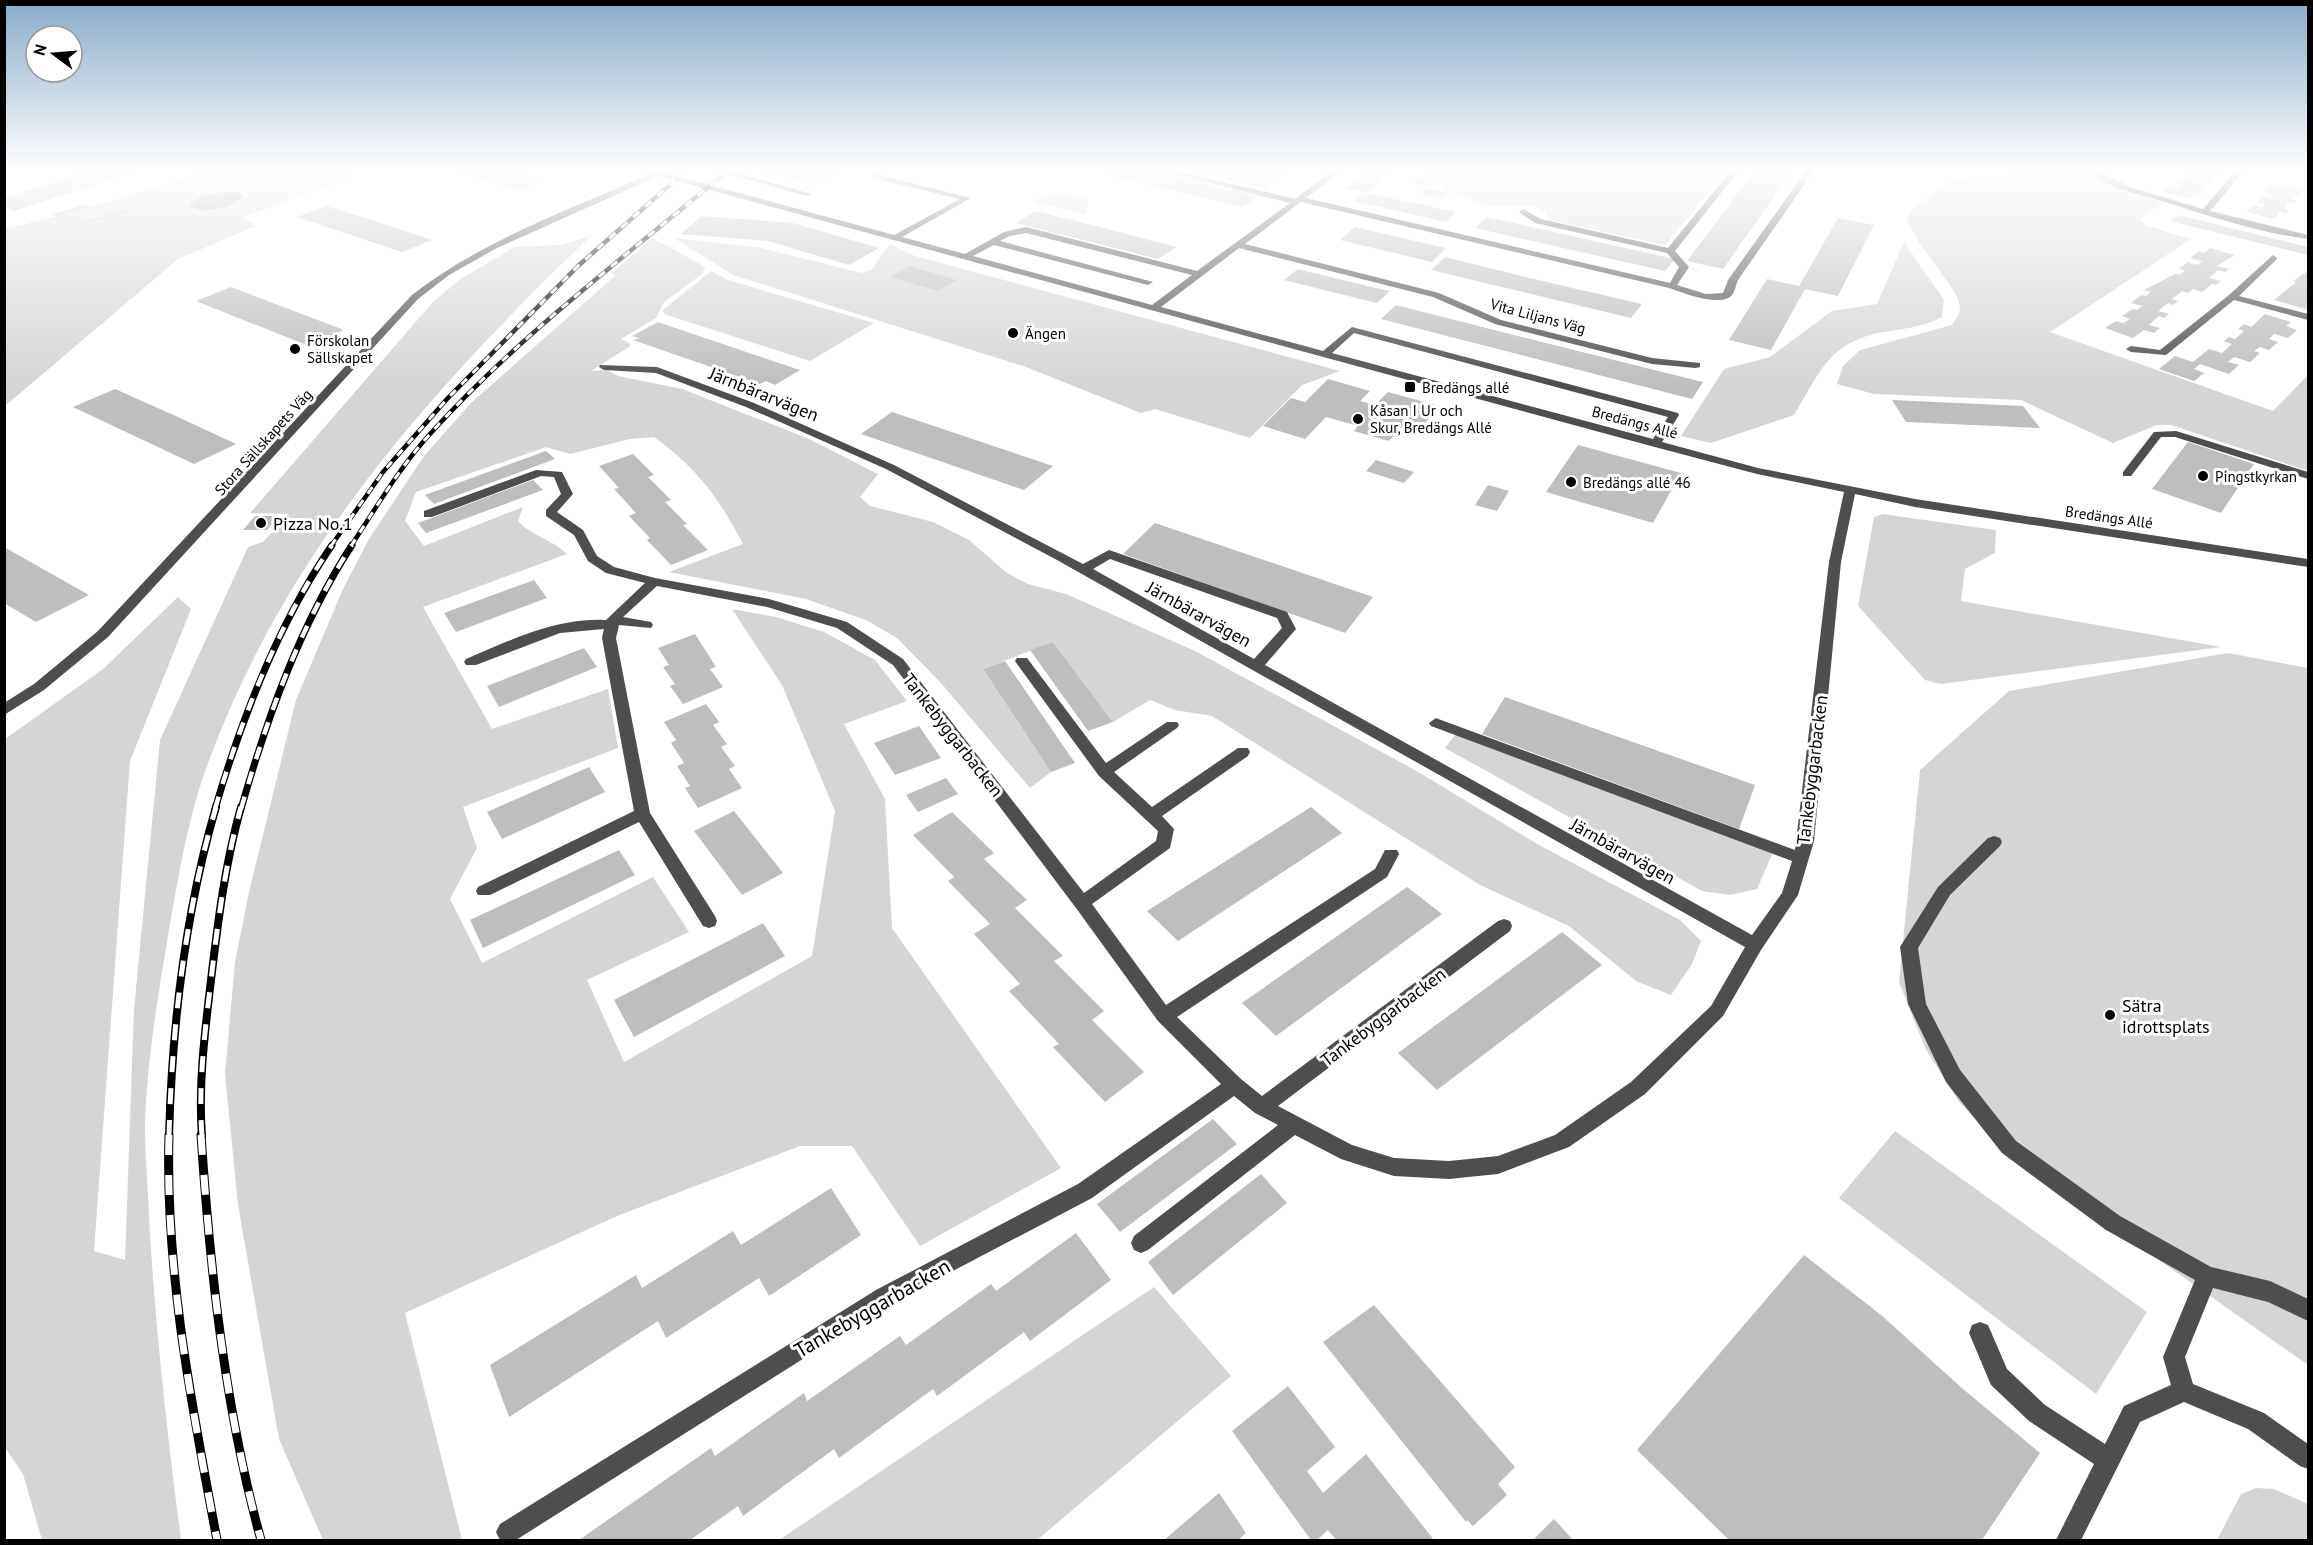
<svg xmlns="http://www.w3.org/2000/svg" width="2313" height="1545" font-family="'PT Sans',sans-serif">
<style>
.green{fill:#d5d5d5}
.water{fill:#9c9c9c}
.building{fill:#bebebe}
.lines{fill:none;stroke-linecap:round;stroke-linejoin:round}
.minor{fill:#4e4e4e;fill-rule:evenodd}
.rail-far3-casing{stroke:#000;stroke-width:4.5}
.rail-far2-casing{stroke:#000;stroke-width:7}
.rail-far1-casing{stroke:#000;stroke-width:8}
.rail-casing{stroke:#000;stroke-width:9}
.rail-far3{stroke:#fff;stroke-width:3;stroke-dasharray:8;stroke-linecap:butt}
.rail-far2{stroke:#fff;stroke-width:4.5;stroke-dasharray:13;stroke-linecap:butt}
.rail-far1{stroke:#fff;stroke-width:5;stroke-dasharray:16;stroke-linecap:butt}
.rail{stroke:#fff;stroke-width:7;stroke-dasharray:20;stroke-linecap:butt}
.poi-dot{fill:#000;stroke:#fff;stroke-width:2}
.labels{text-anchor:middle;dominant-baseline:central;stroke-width:6;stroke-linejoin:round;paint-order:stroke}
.far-street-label{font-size:15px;fill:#000;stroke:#fff}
.far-poi-label{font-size:15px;fill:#000;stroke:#fff;text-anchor:start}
.street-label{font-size:18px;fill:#000;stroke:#fff}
.poi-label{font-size:18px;fill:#000;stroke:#fff;text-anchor:start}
.near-street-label{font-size:21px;fill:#000;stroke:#fff}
</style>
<rect width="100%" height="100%" fill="#fff"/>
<path class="green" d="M199 168H355L344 180 242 217 256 226 178 259 5 406 4 229C70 214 133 195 197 174Z
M1456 168H1729L1665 245 1549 220 1545 211C1529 203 1518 207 1502 206 1482 205 1460 196 1442 187Z
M2061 168H2085L2101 181 2163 203 2139 219 2145 225 2191 239 2050 332 2273 411 2308 375V471L2171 425H2157L2113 443 2021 400 1874 394 1837 384 1843 366 1860 350 1952 325C1955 320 1960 314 1960 309 1962 291 1914 246 1907 217L1912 209 1953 179 2026 174Z
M1063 193 1088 200 1086 214 1033 202 1038 198Z
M591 236C433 387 287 550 210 758 187 817 178 880 167 942 157 1002 146 1068 145 1129 145 1158 148 1187 149 1216 155 1325 167 1432 181 1540H42L23 1474 4 1446 5 739 103 669 178 597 191 609 130 761 94 1251 125 1260 134 1009 160 740 248 547 263 542 288 514 250 513 433 302 459 280 515 247 560 245Z
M652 238 700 264 705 268 702 274 664 302 656 318 621 339 631 344 629 347 591 371 607 370 618 376 682 389 807 438 878 474 860 497 870 506 933 522 969 540 1007 573 1028 584 1066 594 1195 651 1415 770 1539 845 1680 920 1701 941 1692 964 1671 995 1636 981 1569 926 1480 885 1212 716 1175 710 1150 700 1113 722 1053 642 983 669 1051 772 1030 788 941 683 897 638 866 620 806 599 669 572 743 544C719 498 697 468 654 437L630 439 570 454 546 447 416 492 405 521 424 546 523 507 518 521C533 537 552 539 567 554L423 607 492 729 608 689 618 748 463 807 477 848 450 899 482 963 653 877 689 932 587 980 624 1062 812 956 835 811 782 685 732 609 776 617 824 632 875 660 907 701 844 724 885 799 892 928 1061 1168 920 1246 852 1146H800L617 1216 405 1313 462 1540H323L279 1439 238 1205 225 1074 235 962 249 892 296 700 343 589 369 539 424 456 471 403 616 275 611 274Z
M674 238 762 248 862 273 871 270 890 244 915 256 1340 371 1302 385 1250 438 1155 409 1141 413 1026 367 733 275Z
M1904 242 1944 300 1942 317C1923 327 1903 329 1883 332 1829 342 1820 372 1794 415L1711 443 1681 436 1724 369 1770 357 1832 311 1877 304Z
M711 271 728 280 874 323 810 361 664 314 663 310Z
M1882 514 1996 530 1995 553 1965 569 1961 601 2221 647 1941 684 1925 680 1858 606 1874 517Z
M2228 653 2308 668V1365L2014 1158 1959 1102 1925 1048 1899 982 1920 770 2009 691Z
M1458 731 1774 850 1757 889 1730 895 1702 891 1445 748Z
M1895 1131 2147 1312 2096 1394 1839 1198Z
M1154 1287 1231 1376 1037 1540H779Z
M2256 1488 2274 1489 2308 1504V1540H2217L2241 1494Z"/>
<path class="water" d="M235 191 244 196C235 208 201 216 189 205L203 195Z"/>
<path class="building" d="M98 168 143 169 14 211 4 207V198Z
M503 168 543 180 519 190 448 169Z
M762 168H847L812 185 757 170Z
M1118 168H1140L1259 196 1243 207 1107 175Z
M1182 168H1294L1263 188Z
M1371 168H1397L1366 193 1456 212 1446 222 1353 201 1364 192 1345 188Z
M1431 168 1446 172 1429 186 1413 183Z
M1757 168H1794L1723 269 1687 261Z
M2190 168 2222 171 2209 180 2214 181 2200 189 2205 190 2201 194 2195 192 2190 198 2164 192 2170 186 2178 188 2182 184 2175 183 2181 177 2188 179 2191 175 2185 174Z
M2280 184 2304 190 2292 199 2297 200 2295 203 2290 202 2284 209 2289 210 2286 214 2280 212 2274 219 2246 212 2253 205 2261 208 2265 204 2258 202 2264 196 2271 198 2274 195 2264 192 2270 186 2277 188Z
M1427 189 1447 193 1441 198 1421 194Z
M84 205 89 208 56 217 51 214Z
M327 206 384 224 432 240 402 252 297 217Z
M126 210 129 212 84 224 82 222Z
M1036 211 1104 228 1177 247 1158 259 1016 223Z
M2178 215 2308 247V255L2170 221Z
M701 216 793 223 879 248 849 265 768 241 681 234Z
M1487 217 1675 259 1665 271 1475 228Z
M1838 218 1874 225 1838 296 1805 289 1771 350 1729 340 1767 279 1799 286Z
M1355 227 1419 242 1446 248 1432 262 1340 240Z
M2210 248 2235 255 2217 266 2229 269 2225 272 2218 270 2209 278 2221 281 2216 285 2212 284 2202 292 2193 289 2188 293 2182 291 2172 299 2178 301 2173 305 2168 303 2158 311 2169 314 2164 318 2159 316 2149 325 2160 328 2154 333 2144 330 2133 338 2105 328 2116 321 2123 323 2130 319 2122 316 2132 309 2137 310 2142 306 2131 303 2141 295 2146 296 2151 292 2144 290 2175 274 2180 275 2185 271 2179 269 2187 262 2198 265 2202 261 2190 258 2199 251 2204 253Z
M1445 257 1555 284 1642 304 1631 318 1431 270Z
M909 266 957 280 938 291 890 277Z
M1298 269 1363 285 1390 291 1377 303 1284 280Z
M2308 271V310L2274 300 2296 282 2293 281Z
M231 287 344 330 309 346 196 301Z
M1396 305 1514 335 1703 382 1692 399 1381 319Z
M2265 314 2291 322 2286 326 2297 330 2288 338 2274 334 2269 339 2278 342 2269 350 2260 347 2254 351 2260 353 2250 362 2234 357 2228 362 2239 365 2229 374 2200 364 2194 369 2204 373 2194 381 2159 369 2175 356 2193 362 2209 349 2222 353 2232 344 2224 341 2229 337 2235 339 2244 331 2238 329 2244 324 2251 327Z
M658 322 779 363 800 370 775 385 766 381 760 384 633 340 639 338 632 336Z
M1328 379 1370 391 1360 401 1375 405 1388 392 1439 406 1424 424 1408 420 1389 441 1354 431 1358 426 1326 417 1305 439 1263 426 1291 398 1305 402Z
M115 389 178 417 236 444 194 464 73 407Z
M1892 400 2023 406 2040 428 1906 422Z
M892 412 1026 457 1053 466 1024 490 861 434Z
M2188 442 2254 464 2221 513 2152 489Z
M1578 445 1681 473 1653 523 1546 492Z
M546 451 555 459 434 504 425 495Z
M633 454 654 475 648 477 671 500 665 502 687 524 683 525 708 550 671 565 647 540 650 538 629 516 636 513 614 489 619 488 599 466Z
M1376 460 1414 472 1404 483 1366 471Z
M533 480 543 490 426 533 418 523Z
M1488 485 1509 491 1497 511 1475 505Z
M255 516H279L267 530H243Z
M1155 523 1373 597 1345 633 1123 554Z
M4 547 89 595 36 622 4 603Z
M534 580 547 598 456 632 444 613Z
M695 634 716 667 710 669 723 687 683 704 670 686 675 684 663 667 669 665 658 648Z
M1053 642 1113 722 1088 731 1030 650Z
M584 648 597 667 499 707 487 686Z
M1005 661 1075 763 1051 772 983 669Z
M1505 697 1755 785 1739 829 1482 734Z
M706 704 719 722 713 725 727 744 721 747 735 766 729 769 742 788 698 808 685 788 690 786 677 766 684 763 671 743 676 740 664 722Z
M919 726 941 758 895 775 874 743Z
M589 767 605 792 502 839 487 812Z
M946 778 958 794 918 812 906 795Z
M1311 807 1342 833 1178 941 1147 911Z
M734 811 783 873 742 895 694 831Z
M952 812 994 853 984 859 1027 900 1015 908 1063 956 1054 961 1104 1011 1092 1020 1144 1072 1105 1102 1053 1047 1059 1044 1009 991 1020 984 974 934 990 924 948 881 954 877 913 835Z
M619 850 635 875 483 948 470 920Z
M1407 887 1442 914 1276 1036 1242 1003Z
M763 923 785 956 634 1037 614 1000Z
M1562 932 1602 965 1437 1090 1398 1053Z
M1213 1119 1237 1144 1120 1232 1097 1204Z
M1261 1174 1287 1203 1173 1295 1148 1262Z
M831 1188 861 1235 769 1296 759 1278 666 1338 658 1321 509 1417 490 1365 636 1275 642 1288 733 1231 741 1245Z
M1076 1233 1111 1280 1030 1341 1024 1332 937 1396 933 1389 839 1458 834 1449 743 1516 738 1506 690 1540H579L711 1448 715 1456 804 1393 807 1401 900 1336 906 1345 991 1284 996 1291Z
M1804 1255 1881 1315 1963 1389 2040 1453 1982 1540H1729L1637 1450Z
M1374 1305 1515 1467 1498 1484 1507 1495 1473 1526 1467 1520 1466 1522 1323 1342Z
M1288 1386 1335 1447 1307 1471 1323 1493 1366 1454 1434 1540H1336L1328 1530 1317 1540H1311L1232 1431Z
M1219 1493 1246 1533 1240 1538 1242 1540H1164Z
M1554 1519 1573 1540H1533Z"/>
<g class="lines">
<path class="minor" d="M632 168H647L894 235 960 199 873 178V174H876L971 198 902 237 965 254 1004 232 1026 227 1197 271 1290 203 1148 168H1164L1295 199 1336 168H1346L1306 198 1670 283 1679 267 1667 253 1535 223 1519 212 1523 209 1541 219 1668 248 1733 168H1741L1675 251 1689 267 1677 285 1706 294 1723 293 1728 280 1808 168H1816L1738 280C1736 285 1734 295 1730 297 1715 306 1684 293 1669 288L1301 202 1245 244 1439 293 1501 320 1652 358 1700 363V367L1696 368 1652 364 1495 324 1433 297 1239 248 1161 307 1323 351 1352 327 1678 413 1679 415 1662 442 1758 468 1915 499 2308 559V567L1915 507 1855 494 1841 562 1814 841 1798 895 1761 950 1723 1016 1645 1094 1569 1147 1498 1174 1449 1179 1394 1176 1341 1159 1295 1135 1148 1250 1141 1253 1134 1250 1131 1243 1134 1236 1278 1125 1255 1113 1234 1096 1092 1198 890 1304 516 1540H500L496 1532 500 1524 876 1290 1078 1184 1221 1084 1158 1021 1076 908 893 665 837 628 767 607 657 586 623 617 651 622 653 625 651 628 619 625 616 638 650 813 715 916 717 921 715 926 709 928 703 926 639 822 490 895H478L476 891 478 887 634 811 602 638 604 629 560 633 476 665H466L464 662 466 659C511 640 557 617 606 620L645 583 606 573 588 561 574 535 546 516V510L561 494 554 477 541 476 432 517H424V511L536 470 562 472 573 494 557 512 583 530 597 556 614 567 655 578 769 599 847 622 903 659 1084 893 1156 841 1158 831 1099 776 1017 664 1015 661 1017 658H1027L1106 763 1167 722H1177L1179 725 1177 728 1114 772 1152 807 1238 748H1248L1250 752 1248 756 1162 816 1174 829 1170 848 1092 904 1166 1005 1375 869 1385 850H1397L1399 854 1387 877 1177 1017 1241 1079 1262 1096 1498 921 1504 919 1510 921 1512 926 1510 931 1278 1106 1352 1145 1394 1158 1449 1161 1498 1156 1555 1135 1631 1082 1711 1006 1745 947 1057 560 886 469 746 407 656 373 604 370 599 367 600 365 657 367 754 403 894 465 1083 564 1109 550 1287 612 1296 629 1265 665 1752 935 1782 893 1792 861 1431 726 1429 723 1436 718 1441 720 1795 850 1829 562 1844 492 1757 474 1651 446 658 176 497 248 449 275 418 299 108 637 44 690 4 715V703L34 684 98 631 412 295C483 240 568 210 650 174ZM1026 233 1192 275 1152 305 973 256 994 245 1148 285 1153 282 1000 241 1010 236ZM1354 333 1668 417 1653 439 1332 353ZM1110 559 1277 618 1282 628 1254 659 1093 569Z
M707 168H721L811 194 807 196Z
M2084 168H2094L2130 187 2203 209 2238 168H2247L2210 211 2308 235V239C2260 233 2212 217 2165 202 2137 194 2106 188 2084 168Z
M2273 255 2277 258 2276 260 2239 296 2308 314V320L2234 300 2166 355 2131 352 2126 349 2131 346 2160 350 2229 295Z
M2176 431 2308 472V479L2175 437H2161L2131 476H2123V472L2154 432Z
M1994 836 2000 838 2002 842 2000 846 1950 895 1918 948 1926 1004 1960 1070 2016 1141 2120 1216 2211 1267 2270 1281 2308 1299V1321L2268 1302 2213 1288 2185 1357 2193 1384 2264 1413 2308 1444V1469L2300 1466 2248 1429 2184 1402 2140 1422 2081 1540H2056L2094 1464 2029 1421 1991 1385 1969 1333 1972 1325 1980 1322 1988 1325 2007 1369 2045 1405 2105 1444 2124 1406 2171 1385 2163 1357 2195 1280 2106 1230 2002 1153 1946 1082 1908 1004 1900 947 1938 887 1988 838Z"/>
<defs>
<path id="rail-far3" d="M331 546 383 472 447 399 578 266 689 168
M351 546C376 508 399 468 430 434 519 335 629 254 731 168"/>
<path id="rail-far2" d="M215 809C242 717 278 624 332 545
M241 809C267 718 300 625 352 545"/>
<path id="rail-far1" d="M169 1136C172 1026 185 913 216 807
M202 1136C198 1085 205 1031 211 980 218 921 225 864 241 807"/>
<path id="rail" d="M169 1135C165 1271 192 1407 217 1540
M201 1135C210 1269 225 1410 261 1540"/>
</defs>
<use href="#rail-far3" class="rail-far3-casing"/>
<use href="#rail-far2" class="rail-far2-casing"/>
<use href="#rail-far1" class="rail-far1-casing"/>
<use href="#rail" class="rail-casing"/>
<use href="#rail-far3" class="rail-far3"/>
<use href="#rail-far2" class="rail-far2"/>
<use href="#rail-far1" class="rail-far1"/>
<use href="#rail" class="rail"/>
</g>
<linearGradient id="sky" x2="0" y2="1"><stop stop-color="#89aaca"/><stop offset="0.44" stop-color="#fff"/><stop offset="1" stop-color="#fff" stop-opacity="0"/></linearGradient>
<rect width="2313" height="385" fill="url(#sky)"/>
<g class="poi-dot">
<circle cx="1013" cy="333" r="6"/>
<circle cx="295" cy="349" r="6"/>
<rect x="1404" y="381" width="12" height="12" rx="3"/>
<circle cx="1358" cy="419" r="6"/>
<circle cx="2203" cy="476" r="6"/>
<circle cx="1571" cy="482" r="6"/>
<circle cx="261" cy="523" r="6"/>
<circle cx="2110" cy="1015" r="6"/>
</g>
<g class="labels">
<g class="far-street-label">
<text transform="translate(1538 316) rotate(15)">Vita Liljans Väg</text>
<text transform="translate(1635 422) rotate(15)">Bredängs Allé</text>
<text transform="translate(263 442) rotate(-48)">Stora Sällskapets Väg</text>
<text transform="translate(2109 517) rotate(8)">Bredängs Allé</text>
</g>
<g class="far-poi-label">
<text x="1025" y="333">Ängen</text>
<text x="307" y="340">Förskolan<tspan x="307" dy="17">Sällskapet</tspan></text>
<text x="1422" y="387">Bredängs allé</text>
<text x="1370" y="410">Kåsan I Ur och<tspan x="1370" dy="17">Skur, Bredängs Allé</tspan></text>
<text x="2215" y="476">Pingstkyrkan</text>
<text x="1583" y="482">Bredängs allé 46</text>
</g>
<g class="street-label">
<text transform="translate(764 394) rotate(22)">Järnbärarvägen</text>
<text transform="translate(1199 614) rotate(29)">Järnbärarvägen</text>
<text transform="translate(953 735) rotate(52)">Tankebyggarbacken</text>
<text transform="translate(1812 770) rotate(-83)">Tankebyggarbacken</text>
<text transform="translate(1623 851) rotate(29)">Järnbärarvägen</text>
<text transform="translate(1383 1017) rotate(-37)">Tankebyggarbacken</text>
</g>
<g class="poi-label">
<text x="273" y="523">Pizza No.1</text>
<text x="2122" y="1005">Sätra<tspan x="2122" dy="21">idrottsplats</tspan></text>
</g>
<g class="near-street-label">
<text transform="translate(872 1308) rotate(-30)">Tankebyggarbacken</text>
</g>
</g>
<rect width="2313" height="1545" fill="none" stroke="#000000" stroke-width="12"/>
<g transform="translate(54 54) rotate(286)"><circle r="28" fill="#ffffff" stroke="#999999" stroke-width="1.5"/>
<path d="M0-4.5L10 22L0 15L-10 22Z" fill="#000000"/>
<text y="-9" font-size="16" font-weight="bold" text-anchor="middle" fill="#000000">N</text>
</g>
</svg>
